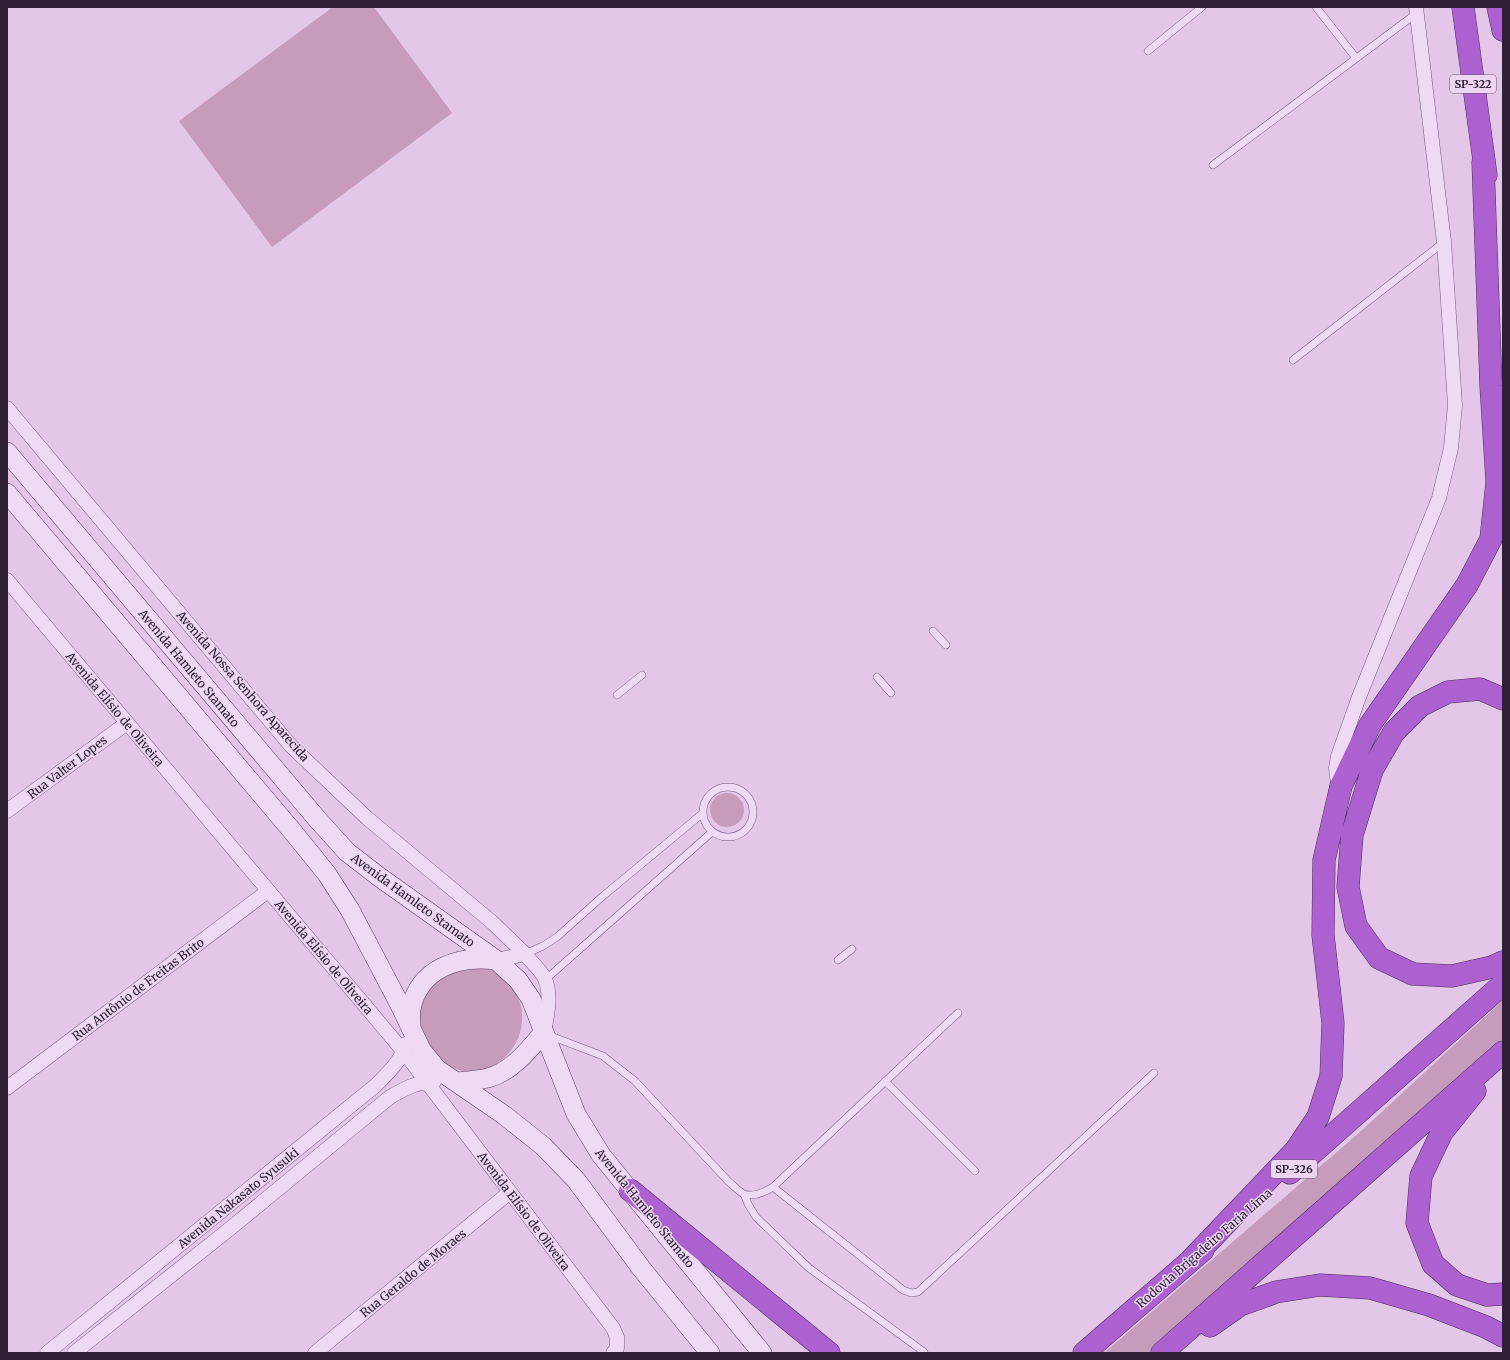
<svg xmlns="http://www.w3.org/2000/svg" width="1510" height="1360" font-family="Merriweather,serif">
<style>
.green{fill:#c69bbc}
.lines{fill:none;stroke-linecap:round;stroke-linejoin:round}
.lane-casing{stroke:#765e83;stroke-width:8}
.street-casing{stroke:#765e83;stroke-width:15}
.secondary-casing{stroke:#584165;stroke-width:20}
.highway-casing{stroke:#443151;stroke-width:23}
.lane{stroke:#f0d9f5;stroke-width:7}
.street{stroke:#f0d9f5;stroke-width:14}
.secondary{stroke:#f0d9f5;stroke-width:19}
.highway{stroke:#ad60d0;stroke-width:22}
.labels{text-anchor:middle;dominant-baseline:central;stroke-width:3;stroke-linejoin:round;paint-order:stroke}
.shield{fill:#edd5f2;stroke:#67566e;stroke-width:1}
.shield-label{font-size:11px;font-weight:bold;fill:#2d2035}
.street-label{font-size:12px;fill:#2d2035;stroke:#edd5f2}
</style>
<rect width="100%" height="100%" fill="#e4c6e9"/>
<path class="green" d="M333 7H374L452 113 272 247 179 121Z
M710 810a17 17 0 1 1 34 0a17 17 0 1 1-34 0Z
M450 968C460 968 481 966 490 968 500 971 507 980 512 987 547 1038 484 1098 438 1059 435 1057 431 1054 428 1051 424 1046 419 1022 416 1014L433 979Z
M1503 1000V1040L1465 1073 1260 1260 1149 1353H1104L1360 1132Z"/>
<g class="lines">
<defs>
<path id="lane" d="M1316 7 1356 58
M1148 51 1202 7
M1213 165 1417 13
M1293 360 1444 242
M933 631 946 645
M877 677 891 693
M617 695 642 675
M703 812a25 25 0 1 1 50 0a25 25 0 1 1-50 0Z
M525 954 543 946 557 937 603 896 703 813
M838 960 852 949
M545 980 712 832
M548 1035 603 1056 635 1081 728 1181C733 1185 739 1192 744 1194 753 1197 765 1192 773 1187L958 1013
M885 1081 975 1171
M773 1187 903 1290 911 1293 918 1292 1154 1073
M744 1194 748 1204 756 1217 809 1268 924 1352"/>
<path id="street" d="M7 408 291 746 367 818 493 923 525 954
M7 580 404 1052 613 1328 617 1337V1348L613 1353
M1341 786 1337 777 1336 768 1338 756 1359 697 1439 498 1451 448 1455 405 1444 242 1416 7
M7 811 127 723
M496 960 525 954C531 962 541 970 545 979 552 996 547 1016 544 1032
M7 1088 268 891
M47 1353 375 1086C388 1073 401 1061 406 1044
M74 1353 232 1227 390 1097C404 1089 418 1081 434 1082
M315 1353 510 1192"/>
<path id="secondary" d="M7 452 318 820 347 852 378 876 496 960 518 980 531 999 576 1114 601 1155 762 1353
M7 493 293 832 327 874 350 910 399 1003 422 1051 437 1069 504 1115 543 1146 576 1180 641 1268 710 1353
M411 1028C411 1022 410 1015 411 1009 419 968 459 955 496 960
M457 1082C467 1081 478 1080 488 1078 511 1072 529 1050 543 1033"/>
<path id="highway" d="M1463 7 1486 175
M1498 7 1503 30
M1503 699 1480 689 1448 692 1420 706 1394 732 1372 770 1352 835 1348 887 1356 926 1379 958 1413 974 1452 976 1492 967 1503 962
M1475 1091 1442 1132 1421 1176 1417 1223 1433 1264 1457 1285 1487 1295 1503 1294
M1290 1173 1503 984
M630 1190 829 1353
M1191 1260 1296 1150 1318 1117 1331 1076 1333 1023 1323 935 1324 860 1341 786 1370 725 1467 585 1491 539 1497 482 1491 386 1483 162
M1210 1326 1240 1305 1276 1292 1320 1285 1370 1288 1429 1305 1486 1327 1503 1336
M1084 1353 1203 1250
M1162 1353 1503 1052"/>
</defs>
<use href="#lane" class="lane-casing"/>
<use href="#street" class="street-casing"/>
<use href="#secondary" class="secondary-casing"/>
<use href="#highway" class="highway-casing"/>
<use href="#lane" class="lane"/>
<use href="#street" class="street"/>
<use href="#secondary" class="secondary"/>
<use href="#highway" class="highway"/>
</g>
<g class="labels">
<g class="shield">
<rect x="1450" y="75" width="46" height="18" rx="3"/>
<rect x="1271" y="1160" width="46" height="18" rx="3"/>
</g>
<g class="shield-label">
<text x="1473" y="84">SP-322</text>
<text x="1294" y="1169">SP-326</text>
</g>
<g class="street-label">
<text transform="translate(189 668) rotate(50)">Avenida Hamleto Stamato</text>
<text transform="translate(243 686) rotate(49)">Avenida Nossa Senhora Aparecida</text>
<text transform="translate(115 709) rotate(50)">Avenida Elísio de Oliveira</text>
<text transform="translate(67 767) rotate(-37)">Rua Valter Lopes</text>
<text transform="translate(413 900) rotate(36)">Avenida Hamleto Stamato</text>
<text transform="translate(324 957) rotate(50)">Avenida Elísio de Oliveira</text>
<text transform="translate(138 989) rotate(-37)">Rua Antônio de Freitas Brito</text>
<text transform="translate(238 1198) rotate(-39)">Avenida Nakasato Syusuki</text>
<text transform="translate(645 1208) rotate(51)">Avenida Hamleto Stamato</text>
<text transform="translate(524 1211) rotate(53)">Avenida Elísio de Oliveira</text>
<text transform="translate(1204 1248) rotate(-41)">Rodovia Brigadeiro Faria Lima</text>
<text transform="translate(413 1273) rotate(-39)">Rua Geraldo de Moraes</text>
</g>
</g>
<rect width="1510" height="1360" fill="none" stroke="#2d2035" stroke-width="16"/>
</svg>
